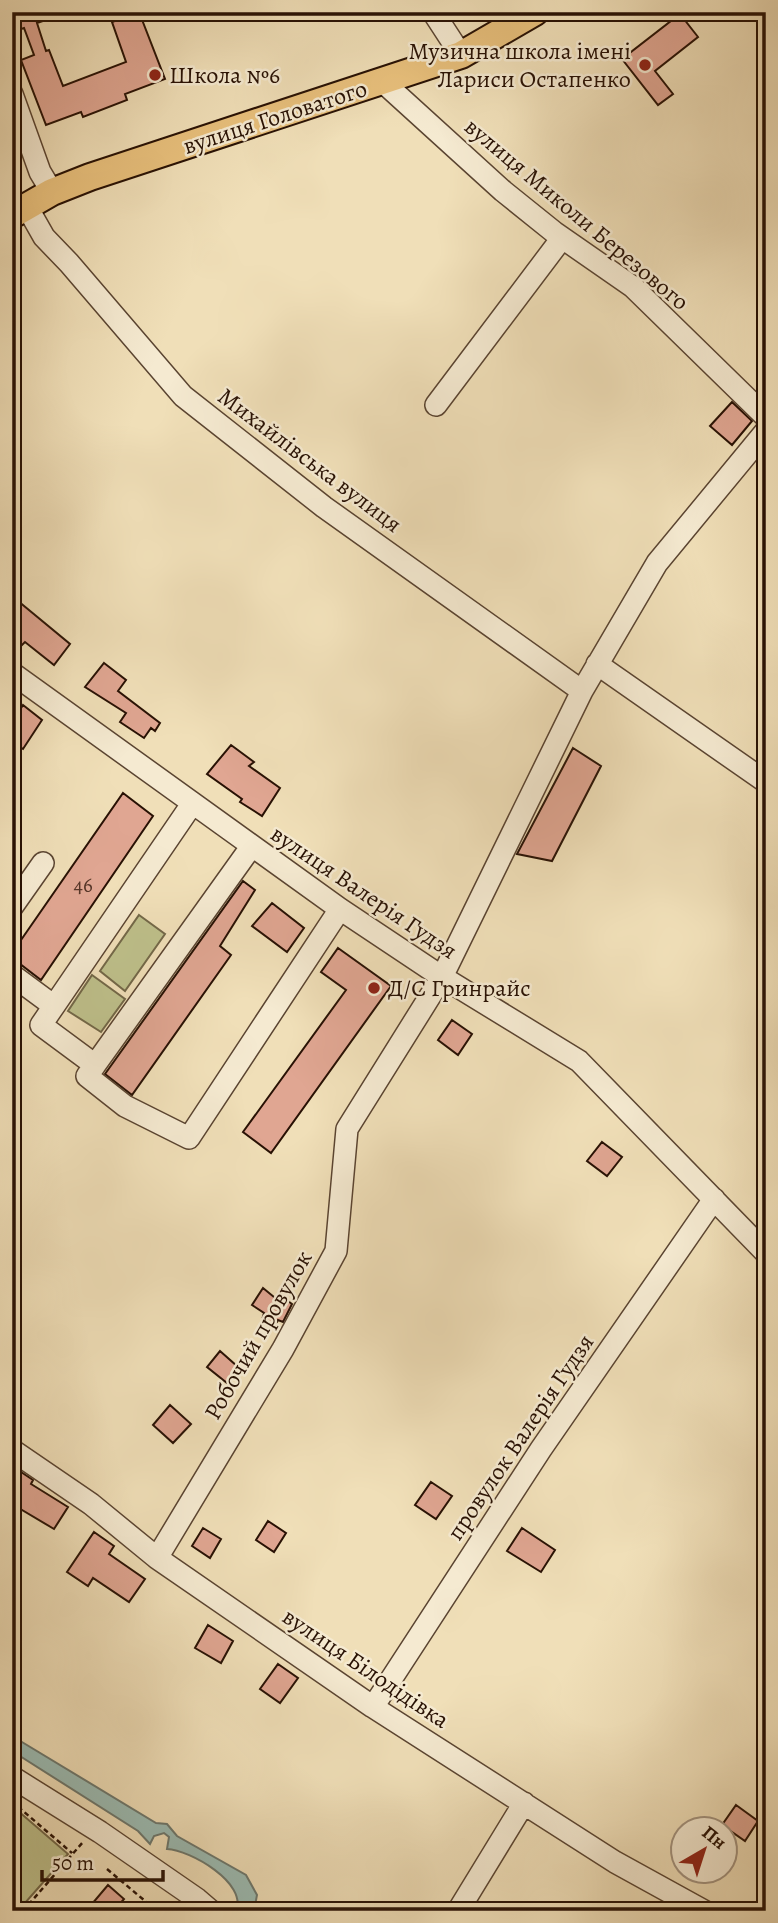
<svg xmlns="http://www.w3.org/2000/svg" width="778" height="1923" font-family="Alegreya,serif">
<style>
.green{fill:#bec08b;stroke:#736848;stroke-width:2}
.water{fill:#9bbcb4;stroke:#6d786e;stroke-width:2}
.building{fill:#e0a692;stroke:#281104;stroke-width:2}
.lines{fill:none;stroke-linecap:round;stroke-linejoin:round}
.minor-casing{stroke:#5a4431;stroke-width:24}
.major-casing{stroke:#281104;stroke-width:30}
.path{stroke:#281104;stroke-width:2.5;stroke-dasharray:5 3.5;stroke-linecap:butt}
.minor{stroke:#f5ead1;stroke-width:21}
.major{stroke:#e8c07c;stroke-width:26}
.poi-dot{fill:#8f2418;stroke:#f5ead1;stroke-width:2.5}
.labels{text-anchor:middle;dominant-baseline:central;stroke-width:5;stroke-linejoin:round;paint-order:stroke}
.number-label{font-size:21px;fill:#563628}
.poi-label{font-size:24px;fill:#281104;stroke:#f5ead1;text-anchor:start}
.street-label{font-size:24px;fill:#281104;stroke:#f5ead1}
</style>
<rect width="100%" height="100%" fill="#f0dfb8"/>
<filter id="stains"><feTurbulence type="fractalNoise" baseFrequency=".00286" numOctaves="4"/><feColorMatrix values="0 0 0 0 .2 0 0 0 0 .09 0 0 0 0 .02 0 0 0 .5 -.17"/></filter>
<radialGradient id="worn" r=".72"><stop offset=".6" stop-color="#630" stop-opacity="0"/><stop offset="1" stop-color="#630" stop-opacity=".3"/></radialGradient>
<path class="green" d="M139 915 165 934 125 991 100 971Z
M92 975 125 999 101 1032 68 1011Z
M17 1810 68 1854 18 1911H12V1815Z"/>
<path class="water" d="M12 1736 156 1823 167 1824 177 1836 246 1875 257 1895 254 1911H236C248 1883 190 1850 167 1849L169 1837 164 1833 154 1836 150 1844 138 1831 12 1751Z"/>
<path class="building" d="M12 12H63V14L37 23 46 51 49 50 63 86 126 62 112 22 139 12 165 79 125 94 127 100 83 117 81 112 46 125 21 60 34 55 24 28 12 32Z
M680 14 698 37 655 71 673 94 658 105 622 59Z
M732 402 752 421 732 445 710 426Z
M12 596 70 644 54 665 25 642 22 645 12 639Z
M104 663 126 680 118 691 160 723 155 731 151 728 144 738 120 722 126 713 85 687Z
M23 705 42 720 23 749 12 742V735L20 723 14 719Z
M231 745 254 762 249 766 280 788 262 816 240 802 242 799 207 774Z
M573 748 601 766 552 861 517 854Z
M123 793 153 816 41 980 20 964 12 962V953Z
M243 881 255 890 220 946 231 955 132 1095 105 1074Z
M272 903 304 928 287 952 252 926Z
M338 948 391 986 271 1153 243 1132 346 990 321 972Z
M452 1020 472 1034 458 1055 438 1040Z
M602 1142 622 1157 607 1176 587 1161Z
M263 1288 280 1302 284 1298 292 1304 283 1322 278 1320 274 1327 262 1320 264 1313 252 1305Z
M220 1351 238 1367 227 1383 207 1367Z
M170 1405 191 1424 173 1443 153 1425Z
M18 1470 33 1480 31 1484 68 1507 54 1529 12 1504V1477Z
M431 1482 452 1496 436 1519 415 1505Z
M268 1521 286 1533 274 1552 256 1540Z
M203 1528 221 1539 210 1558 192 1546Z
M522 1528 555 1550 541 1572 507 1551Z
M94 1532 114 1546 109 1554 145 1579 129 1602 93 1578 88 1586 67 1572Z
M208 1625 233 1641 221 1663 195 1648Z
M278 1664 298 1678 280 1703 260 1689Z
M736 1805 758 1821 745 1841 722 1825Z
M108 1885 124 1899 114 1911H86Z"/>
<g class="lines">
<defs>
<path id="minor" d="M433 12 461 55
M383 82 503 191 554 232 633 287 766 417
M12 94 40 172 52 192
M27 207 44 237 69 263 183 396 324 507 582 691
M436 405 562 238
M597 664 766 782
M12 673 340 909 442 977 579 1061 766 1253
M12 907 43 863
M12 975 54 1006 192 804
M54 1006 41 1025 95 1065 251 847
M95 1065 87 1076 125 1106 189 1138 340 909
M12 1450 91 1504 157 1558 373 1707 615 1862 704 1911
M157 1558 283 1349 336 1251 347 1129 442 977 582 691 657 563 766 431
M373 1707 541 1449 714 1199
M12 1777 100 1832 197 1899 211 1911
M458 1911 524 1803"/>
<path id="major" d="M12 215 52 192 90 177 461 55 535 12"/>
</defs>
<use href="#minor" class="minor-casing"/>
<use href="#major" class="major-casing"/>
<path class="path" d="M12 1809 16 1805 72 1853
M107 1869 157 1911
M23 1911 83 1842
M165 1911 172 1903"/>
<use href="#minor" class="minor"/>
<use href="#major" class="major"/>
</g>
<g class="poi-dot">
<circle cx="645" cy="65" r="7"/>
<circle cx="155" cy="75" r="7"/>
<circle cx="374" cy="988" r="7"/>
</g>
<g class="labels">
<g class="number-label">
<text x="83" y="885">46</text>
</g>
<g class="poi-label">
<text x="631" y="51" text-anchor="end">Музична школа імені<tspan x="631" dy="28">Лариси Остапенко</tspan></text>
<text x="169" y="75">Школа №6</text>
<text x="388" y="988">Д/С Гринрайс</text>
</g>
<g class="street-label">
<text transform="translate(275 117) rotate(-18)">вулиця Головатого</text>
<text transform="translate(577 214) rotate(40)">вулиця Миколи Березового</text>
<text transform="translate(310 460) rotate(37)">Михайлівська вулиця</text>
<text transform="translate(364 892) rotate(34)">вулиця Валерія Гудзя</text>
<text transform="translate(258 1335) rotate(-60)">Робочий провулок</text>
<text transform="translate(520 1437) rotate(-56)">провулок Валерія Гудзя</text>
<text transform="translate(366 1668) rotate(34)">вулиця Білодідівка</text>
</g>
</g>
<rect width="778" height="1923" fill="none" stroke="#f0dfb8" stroke-width="42"/>
<rect x="14" y="14" width="750" height="1895" fill="none" stroke="#281104" stroke-width="3.5"/>
<rect x="21" y="21" width="736" height="1881" fill="none" stroke="#281104" stroke-width="2"/>
<g transform="translate(704 1850) rotate(39)"><circle r="33" fill="#f5ead1" stroke="#a3937f" stroke-width="2"/>
<path d="M0-5L12 26L0 18L-12 26Z" fill="#8f2418"/>
<text y="-10" font-size="19" font-weight="bold" text-anchor="middle" fill="#281104">Пн</text>
</g>
<path d="M42 1870v10h121v-10" fill="none" stroke="#281104" stroke-width="3.5"/>
<text x="52" y="1870" font-size="21" fill="#281104" stroke="#f5ead1" stroke-width="5" paint-order="stroke">50 m</text>
<rect width="100%" height="100%" filter="url(#stains)"/>
<rect width="100%" height="100%" fill="url(#worn)"/>
</svg>
